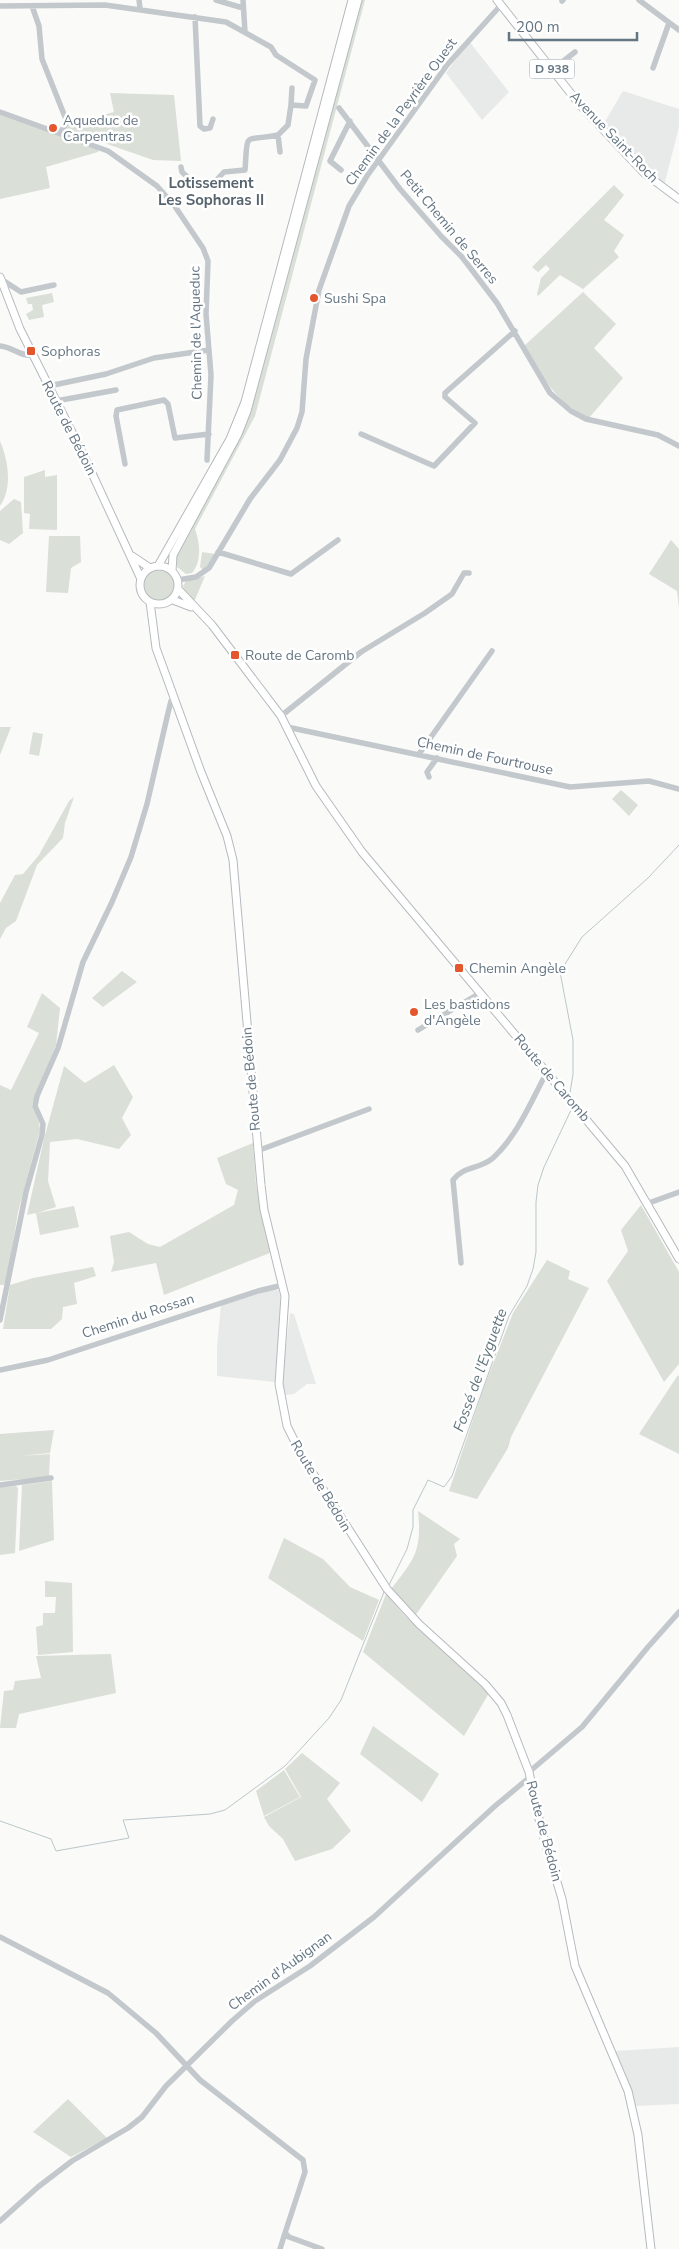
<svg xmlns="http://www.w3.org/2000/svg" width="679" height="2249" font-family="'Nunito Sans',sans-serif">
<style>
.built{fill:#e8e9e9}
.green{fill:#dadfd7}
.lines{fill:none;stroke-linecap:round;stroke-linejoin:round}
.stream{stroke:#bbc7cb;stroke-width:1}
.major-casing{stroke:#b5babe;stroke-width:9}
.minor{stroke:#c3c8cc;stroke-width:5.5}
.major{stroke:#fff;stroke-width:7}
.poi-dot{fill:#e4572e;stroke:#fff;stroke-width:2}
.labels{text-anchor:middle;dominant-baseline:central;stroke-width:5;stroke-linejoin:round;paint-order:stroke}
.shield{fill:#fff;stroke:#939fa8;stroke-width:1}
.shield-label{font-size:12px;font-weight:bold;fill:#657683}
.street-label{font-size:14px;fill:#657683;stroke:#fff}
.poi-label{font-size:14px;fill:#657683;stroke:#fff;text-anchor:start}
.neighbourhood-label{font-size:15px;font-weight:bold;fill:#57646e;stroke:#fff}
.water-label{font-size:15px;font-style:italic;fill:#60757c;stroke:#fff}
</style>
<rect width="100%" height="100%" fill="#fafaf8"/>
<path class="built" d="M469 41 509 92 482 120 446 73Z
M623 91 679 109V127L664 186 603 125Z
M271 1290H279L281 1303 275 1382 217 1376V1346L221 1305Z
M290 1313 294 1314 316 1384H307L294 1394 286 1395 283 1394V1369Z
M679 2047V2104L635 2106 625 2072 615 2051Z"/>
<path class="green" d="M361 0H365L255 416 195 529C200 543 202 561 192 573L186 574 177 567V554L235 448 251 411Z
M110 93 174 95 181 161 153 160 64 129 70 124 114 112Z
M0 115 99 150 98 152 46 167 50 188 0 199Z
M614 185 624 195 604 220 624 235 614 251 619 257 583 289 560 275 538 296 537 294 541 278 550 269 546 265 538 272 532 267Z
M583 292 616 324 594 348 623 378 589 418C556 403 542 376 524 346Z
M52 293 54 302 42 305 44 317 29 320 26 314 33 310 32 304H28L26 298Z
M0 441C8 460 13 487 0 506Z
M45 470V477L57 475V530L29 529 30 514 24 513V477Z
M14 499 21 502 23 533 9 544 0 540V511Z
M49 536H80L81 562 71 568 68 593 46 592Z
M671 540 679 549V608L677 591 649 574Z
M202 552 215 554 207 569H202L200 567Z
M143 585a16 16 0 1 1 32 0a16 16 0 1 1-32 0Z
M205 576 194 602 184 592 183 586 186 581Z
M0 727H11L0 755Z
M33 732 43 734 39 756 29 754Z
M621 790 638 805 629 816 612 799Z
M74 797 65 823 63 838 37 865 16 921 6 928 0 939V903L15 875 23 874 39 855 69 801Z
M122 971 137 982 103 1007 92 998Z
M42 993 60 1008 56 1045 32 1105 39 1122 40 1130 18 1212 7 1279 4 1285H0V1085L11 1090 39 1033 27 1027Z
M114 1065 133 1097 122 1118 131 1135 119 1149 77 1139 50 1142 48 1181 56 1207 37 1213 74 1206 79 1227 40 1235 36 1213 27 1215 44 1139 64 1066 85 1083Z
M253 1143 256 1185 272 1252 164 1295 156 1263 111 1272 114 1262 110 1236 129 1232 148 1244 160 1247 234 1205 238 1190 226 1184 217 1158Z
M641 1205 679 1272V1364L664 1382 607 1281 628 1251 621 1230Z
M547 1260 570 1271 568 1279 589 1288 511 1437 508 1448 477 1499 449 1491 484 1387 513 1313Z
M93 1267 96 1276 74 1283 77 1304 63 1307 62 1319 51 1329H3L10 1285 33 1278Z
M678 1375 679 1377V1454L639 1434Z
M54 1430 50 1453 19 1456 50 1454 49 1477 0 1481V1434Z
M52 1481 54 1540 19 1551 22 1485Z
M16 1486 18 1488 15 1553 0 1555V1487Z
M418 1511 460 1539 454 1544 457 1556 415 1616 391 1589C415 1558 422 1551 418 1511Z
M284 1538 323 1559 350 1587 379 1600 363 1641 268 1578Z
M45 1581 72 1583 73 1652 38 1655 36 1627 43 1625V1613H55L56 1597H45Z
M386 1594 405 1616 489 1693 464 1736 363 1652Z
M111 1654 116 1693 19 1714 16 1728H0L4 1691 13 1690 15 1681 41 1678 36 1656Z
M373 1726 439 1774 422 1802 360 1754Z
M302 1753 340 1783 327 1799 351 1831 332 1849 295 1861 283 1839 269 1826 264 1817 301 1797 285 1769Z
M284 1770 300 1797 264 1816 256 1791Z
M68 2099 107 2138 71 2157 33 2132Z"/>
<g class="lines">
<path class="stream" d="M576 1101 570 1093 573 1074V1040L560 972 582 937 648 878 679 845
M389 1585 407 1549 413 1527V1510L428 1480 444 1487 452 1476 509 1316 527 1286 533 1269 536 1252V1202L538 1185 544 1167 572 1108
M0 1821 51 1839 56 1851 129 1838 123 1820 210 1814 225 1810 285 1766 329 1718 341 1700 384 1592"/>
<defs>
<path id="major" d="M497 0 580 105 644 173 679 199
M0 277 20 329 84 456 141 579
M132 556 150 568
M140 585a19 19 0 1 1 38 0a19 19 0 1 1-38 0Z
M158 566 230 439 245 402 352 0
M172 571 173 555 238 434 247 411 358 0
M178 589 212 625 281 716 316 786 362 852 625 1166 679 1259
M173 600 191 607
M150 602 156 648 201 772 227 836 233 860 261 1185 264 1210 285 1296 279 1384 287 1426 303 1458 387 1589 419 1624 485 1684 501 1703 507 1715 529 1772 541 1828 562 1899 575 1966 628 2091 638 2135 651 2249"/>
</defs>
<use href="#major" class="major-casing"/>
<path class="minor" d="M139 0 140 8
M216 0 243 8
M243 0 245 32
M639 0 679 30
M562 1 563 0
M0 6 105 5 226 22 271 47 276 55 315 80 306 106 291 105 288 125 278 135C242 142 248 130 245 170L224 172 211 186 198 187 182 172 181 167
M32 6 39 26 42 59 67 122 60 133
M195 17 200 126 204 129 210 128 213 119
M653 68 669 23
M552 70 575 52
M291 105 292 88
M339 108 400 189 441 236 462 257 497 303 550 393 571 411 586 419 658 435 679 446
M0 112 108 151 157 186 174 205 203 248 208 261 206 314 211 375 207 460
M278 135 280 152
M341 170 330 161 350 121
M1 279 21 292 54 285
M0 346C13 347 20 357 33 355
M49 386 106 374 154 358 209 350
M56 401 116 390
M361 434 434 466 475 423 445 397V393L515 331
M125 464 116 416 117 410 164 400 168 404 175 438 209 434
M218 552 291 574 338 540
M178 580 196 577 209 568 250 499 280 460 297 428 302 412 306 359 319 290 349 206 367 176 447 65 501 5
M281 716 361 652 425 613 452 594 464 573H469
M287 727 570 787 649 781 679 789
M419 754 492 651
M429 777 427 772 437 758
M418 1030 480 993
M257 1151 369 1109
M646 1204 679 1192
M461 1263 453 1180C463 1166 481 1169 493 1158 518 1135 531 1101 547 1072
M0 1320 26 1192 42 1135 43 1124 35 1106 37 1096 58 1048 83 962 112 902 131 857 147 804 168 713 171 701 175 699
M0 1370 48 1360 258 1291 283 1285
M0 1485 51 1478
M529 1772 582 1727 648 1647 679 1612
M0 1937 108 1993 156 2033 200 2080 303 2160 305 2172 285 2233 289 2237 322 2249
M0 2221 38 2187 72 2161 128 2128 142 2117 166 2086 232 2021 255 2001 310 1966 374 1917 495 1806 530 1777
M280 2249 285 2233"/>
<use href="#major" class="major"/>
</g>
<g class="poi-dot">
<circle cx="53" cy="128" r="5"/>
<circle cx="314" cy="298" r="5"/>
<rect x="26" y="346" width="10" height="10" rx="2.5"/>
<rect x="230" y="650" width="10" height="10" rx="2.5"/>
<rect x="454" y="963" width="10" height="10" rx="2.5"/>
<circle cx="414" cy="1012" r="5"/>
</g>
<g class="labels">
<rect class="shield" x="529.5" y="59.5" width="45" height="19" rx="4"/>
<g class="shield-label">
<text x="552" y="69">D 938</text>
</g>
<g class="street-label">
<text transform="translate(401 112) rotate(-54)">Chemin de la Peyrière Ouest</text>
<text transform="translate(614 137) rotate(46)">Avenue Saint-Roch</text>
<text transform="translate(449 227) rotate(50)">Petit Chemin de Serres</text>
<text transform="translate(196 333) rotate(-91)">Chemin de l'Aqueduc</text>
<text transform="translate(69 428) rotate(63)">Route de Bédoin</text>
<text transform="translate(485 756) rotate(12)">Chemin de Fourtrouse</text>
<text transform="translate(552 1078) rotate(50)">Route de Caromb</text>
<text transform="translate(251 1079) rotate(-95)">Route de Bédoin</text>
<text transform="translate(138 1316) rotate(-18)">Chemin du Rossan</text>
<text transform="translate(321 1486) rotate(59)">Route de Bédoin</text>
<text transform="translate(544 1831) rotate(75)">Route de Bédoin</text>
<text transform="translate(280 1971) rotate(-36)">Chemin d'Aubignan</text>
</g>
<g class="poi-label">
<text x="63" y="120">Aqueduc de<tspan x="63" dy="16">Carpentras</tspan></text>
<text x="324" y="298">Sushi Spa</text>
<text x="41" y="351">Sophoras</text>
<text x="245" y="655">Route de Caromb</text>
<text x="469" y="968">Chemin Angèle</text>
<text x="424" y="1004">Les bastidons<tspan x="424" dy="16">d'Angèle</tspan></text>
</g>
<g class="neighbourhood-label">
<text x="211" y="183">Lotissement<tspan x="211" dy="17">Les Sophoras II</tspan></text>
</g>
<g class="water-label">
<text transform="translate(480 1370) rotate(-70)">Fossé de l'Eyguette</text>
</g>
</g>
<path d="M509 32v8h128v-8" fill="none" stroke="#657683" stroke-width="2.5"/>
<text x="516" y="32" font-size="15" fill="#657683" stroke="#ffffff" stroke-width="4" paint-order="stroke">200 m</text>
</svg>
